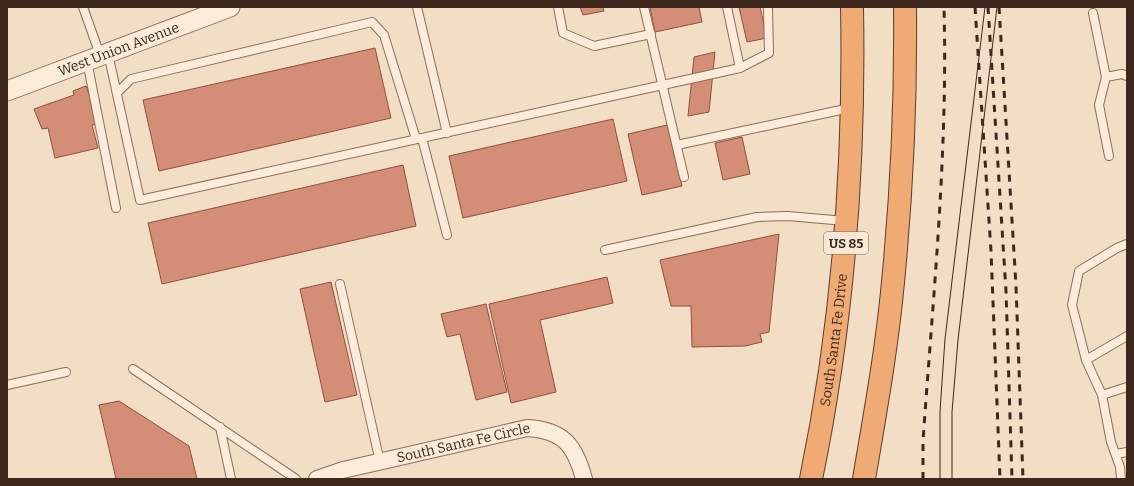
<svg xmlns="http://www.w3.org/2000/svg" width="1134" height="486" font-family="Bitter,serif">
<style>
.building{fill:#d48e77;stroke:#914f3c}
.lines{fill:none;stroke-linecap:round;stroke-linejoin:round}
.service-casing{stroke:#8f6d59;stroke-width:10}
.minor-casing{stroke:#8f6d59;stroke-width:18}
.tertiary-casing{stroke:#8f6d59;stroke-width:21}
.trunk-casing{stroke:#5d3b2d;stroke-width:24}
.service{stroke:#fcecd9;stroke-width:8}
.minor{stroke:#fcecd9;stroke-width:16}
.tertiary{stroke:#fcecd9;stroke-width:19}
.trunk{stroke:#f0ab74;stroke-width:22}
.tram{stroke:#3e281e;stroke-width:1}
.rail{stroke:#3e281e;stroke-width:3;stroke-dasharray:7 7;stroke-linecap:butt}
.labels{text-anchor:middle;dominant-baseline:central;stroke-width:3;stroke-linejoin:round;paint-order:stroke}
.shield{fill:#f9e8d5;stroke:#766255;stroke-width:1}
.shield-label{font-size:13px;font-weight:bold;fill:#3e281e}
.street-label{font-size:14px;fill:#3e281e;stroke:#f9e8d5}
</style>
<rect width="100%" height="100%" fill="#f2ddc5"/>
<path class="building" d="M580 7H603L604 11 583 15Z
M650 7H699L702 22 655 32Z
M739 7H760L767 38 747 42Z
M375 48 391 118 159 171 143 100Z
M715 52 709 112 688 116 694 57Z
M86 86 91 100H90L96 124 92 125 98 148 55 158 48 128 42 129 34 109 74 95 73 91Z
M613 119 627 181 463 218 449 156Z
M667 125 682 186 642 195 628 134Z
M742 137 750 174 723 180 715 143Z
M403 165 416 226 162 284 148 223Z
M779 234 769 332 760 334 762 342 745 346 692 347 691 306H671L660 260Z
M607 277 613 303 540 320 556 392 511 403 489 304Z
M331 282 357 395 325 402 300 289Z
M486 304 507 392 476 400 460 334 447 337 441 314Z
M119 401 189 446 197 479H116L99 405Z"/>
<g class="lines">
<defs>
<path id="service" d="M83 7 100 55
M417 7 447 133
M558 7 563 33 594 46 651 34
M644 7 684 177
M727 7 740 68
M1093 13 1106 77
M108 53 140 200 740 68 769 53 768 7
M87 61 116 208
M117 93 131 79 372 22 384 35 416 139
M422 138 447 235
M677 145 850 108
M1109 156 1099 105 1106 77 1122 74 1127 76
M605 250 757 217 788 216 845 221
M340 284 380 462
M1086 360 1127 336
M133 369 296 479
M7 385 66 372
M1102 395 1127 387
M220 427 231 479
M1116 454 1127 452
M1121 479 1120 467 1111 442 1102 395 1086 360 1072 305 1079 271 1117 248 1127 244"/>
<g id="minor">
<path id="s1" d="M317 479 343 470 527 428C563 430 575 445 584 479"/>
</g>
<g id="tertiary">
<path id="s2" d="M7 91 230 7"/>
</g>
<g id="trunk">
<path id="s3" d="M811 479C843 324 855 165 852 7"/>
<path d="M864 479C875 414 887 348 893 282 902 190 906 99 905 7"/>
</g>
</defs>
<use href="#service" class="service-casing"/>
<use href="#minor" class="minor-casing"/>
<use href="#tertiary" class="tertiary-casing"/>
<use href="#trunk" class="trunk-casing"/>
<use href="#service" class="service"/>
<use href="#minor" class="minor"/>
<use href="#tertiary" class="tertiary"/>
<use href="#trunk" class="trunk"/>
<path class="tram" d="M940 479V411L945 339 985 7
M952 479V412L958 340 997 7"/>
<path class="rail" d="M975 7 991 251 1000 479
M988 7 1006 291 1012 479
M999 7 1016 286 1023 479
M923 479V441C933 297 948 152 944 7"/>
</g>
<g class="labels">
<rect class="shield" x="824" y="232" width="44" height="22" rx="3"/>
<g class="shield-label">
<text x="846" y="243">US 85</text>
</g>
<g class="street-label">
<text stroke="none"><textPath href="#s2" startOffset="119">West Union Avenue</textPath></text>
<text stroke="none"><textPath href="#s3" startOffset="141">South Santa Fe Drive</textPath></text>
<text stroke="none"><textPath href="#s1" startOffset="151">South Santa Fe Circle</textPath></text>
</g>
</g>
<rect width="1134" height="486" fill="none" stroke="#3e281e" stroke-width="16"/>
</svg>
